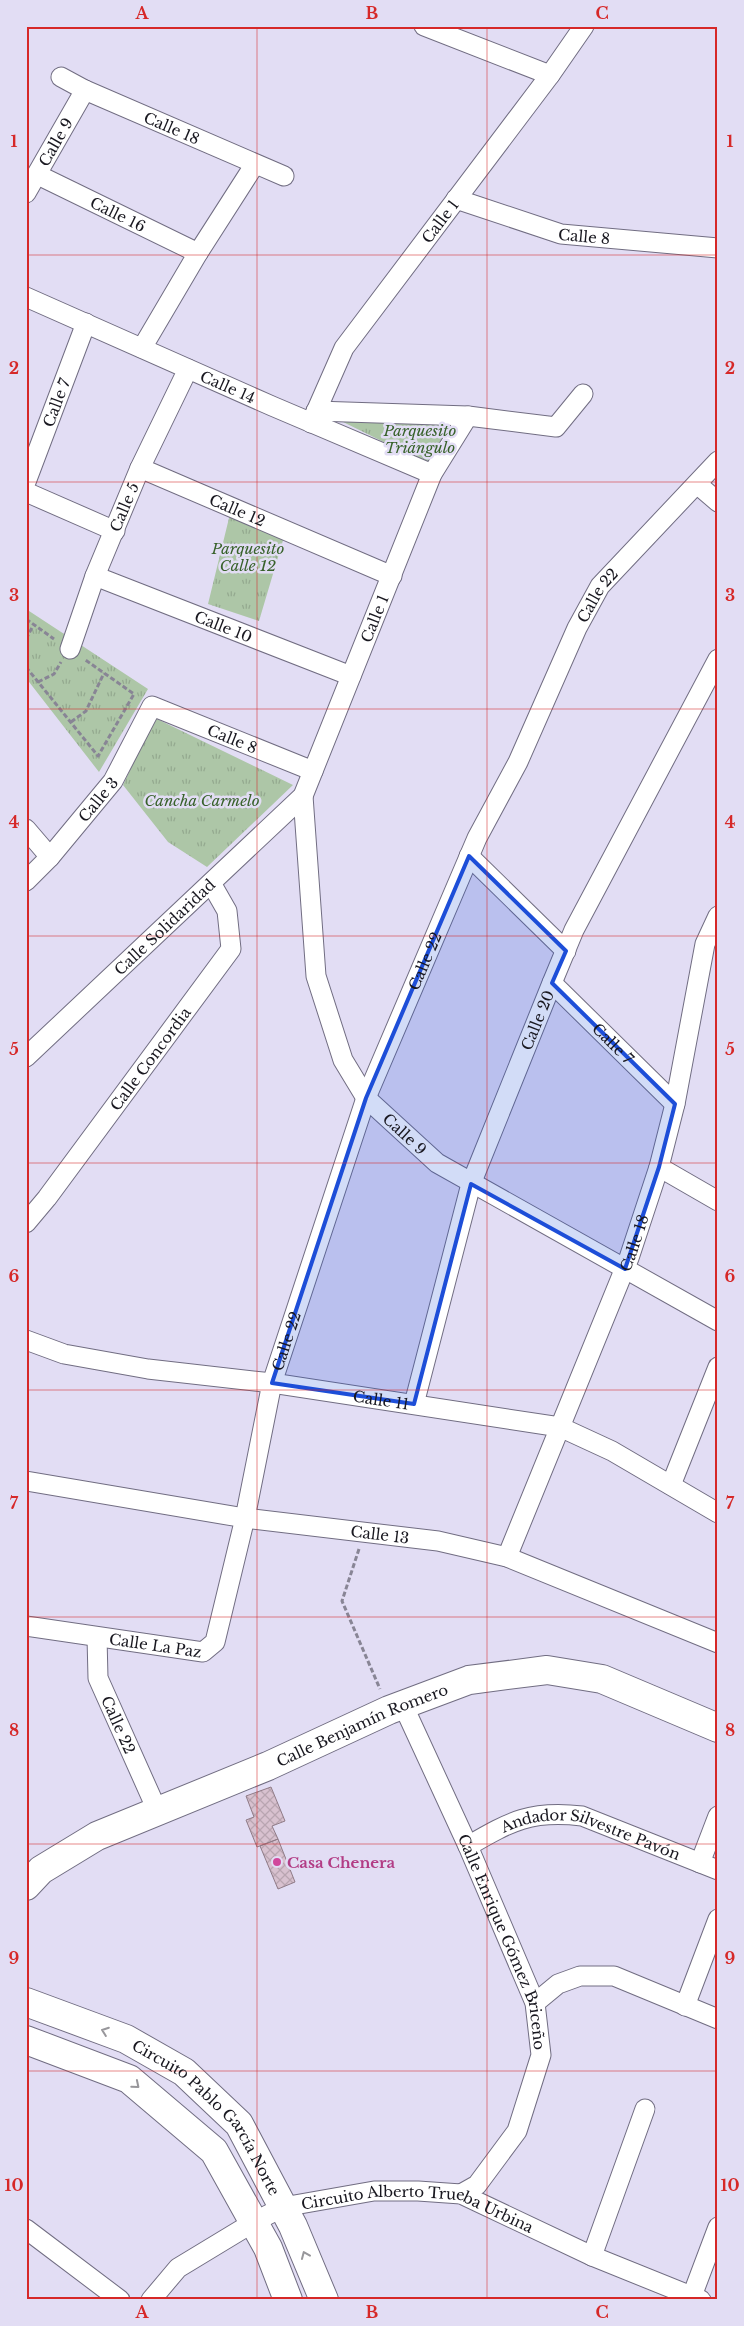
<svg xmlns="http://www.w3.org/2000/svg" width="744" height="2326" font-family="'Libre Baskerville',serif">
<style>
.park{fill:url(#park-tufts)}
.building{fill:url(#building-cross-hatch);stroke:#907c88}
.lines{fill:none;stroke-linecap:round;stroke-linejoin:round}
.street-casing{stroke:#716d82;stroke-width:21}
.secondary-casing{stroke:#716d82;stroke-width:30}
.path{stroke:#888595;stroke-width:3;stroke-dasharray:5 2.5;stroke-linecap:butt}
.street{stroke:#fff;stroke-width:19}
.secondary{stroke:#fff;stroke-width:28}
.oneway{stroke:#98979b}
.marked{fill:#1d4ed8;fill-opacity:0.2;stroke:#1d4ed8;stroke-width:4;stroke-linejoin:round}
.grid{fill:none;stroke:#d62828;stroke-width:1;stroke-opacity:0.55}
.hotel-dot{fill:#d1479c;stroke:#e2ddf4;stroke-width:2}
.labels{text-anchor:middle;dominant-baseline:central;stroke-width:5;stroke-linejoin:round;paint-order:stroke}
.street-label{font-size:15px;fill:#191820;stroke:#e2ddf4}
.park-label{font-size:15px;font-style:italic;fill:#38622b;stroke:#e2ddf4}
.hotel-label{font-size:15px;font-weight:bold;fill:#b23c85;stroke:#e2ddf4;text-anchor:start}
.neatline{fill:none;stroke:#d62828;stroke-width:2}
.grid-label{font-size:16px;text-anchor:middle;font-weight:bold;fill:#d62828}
</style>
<defs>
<pattern id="park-tufts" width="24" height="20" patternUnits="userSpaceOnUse" patternTransform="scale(1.25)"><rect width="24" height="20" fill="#adc6a7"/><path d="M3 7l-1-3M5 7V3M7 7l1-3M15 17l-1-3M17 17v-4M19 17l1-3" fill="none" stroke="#94a98f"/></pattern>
<pattern id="building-cross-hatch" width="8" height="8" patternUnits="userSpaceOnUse" patternTransform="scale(1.25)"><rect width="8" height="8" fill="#d8c1cf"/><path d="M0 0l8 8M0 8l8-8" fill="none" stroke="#b9a5b1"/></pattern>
</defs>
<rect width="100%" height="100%" fill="#e2ddf4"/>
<path class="park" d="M335 418 456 420 428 464Z
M230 514 284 537 259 621 208 604Z
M26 609 148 689 99 772 26 678Z
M155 718 293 785 207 867 168 842 123 785Z"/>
<path class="building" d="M271 1787 285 1821 272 1826 278 1839 257 1847 246 1820 254 1817 246 1796Z
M278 1839 295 1882 278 1889 260 1846Z"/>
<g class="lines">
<defs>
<g id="street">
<path d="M424 26 550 75"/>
<path id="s1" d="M61 77 85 90 284 176"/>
<path id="s2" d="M38 175 198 253"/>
<path id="s3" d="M26 193 85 90"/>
<path id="s4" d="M456 199 561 234 718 248"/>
<path id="s5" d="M26 297 272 406 432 474"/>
<path d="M142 348 198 253 255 164"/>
<path d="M316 411 468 416 556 427 583 394"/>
<path id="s6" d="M311 423 344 348 550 75 584 26"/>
<path id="s7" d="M140 468 392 576"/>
<path id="s8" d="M26 482 86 323"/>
<path d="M697 484 718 502"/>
<path d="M26 492 115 531"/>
<path id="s9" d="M95 576 351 676"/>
<path id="s10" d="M70 649 95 576 140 468 188 369"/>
<path id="s11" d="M303 796 316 976 343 1060 366 1098 437 1163 718 1321"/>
<path d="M26 829 50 857"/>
<path d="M469 856 566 951"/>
<path id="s12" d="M26 881 50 857 113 781 152 706 313 771"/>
<path id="s13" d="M552 983 675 1104"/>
<path id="s14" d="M26 1057 303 796 432 474 468 416"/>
<path d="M659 1167 718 1201"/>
<path id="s15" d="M26 1223 47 1198 231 949 227 911 211 883"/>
<path id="s16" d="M26 1340 64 1354 148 1369 272 1383 560 1427 612 1451 718 1513"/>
<path id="s17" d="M414 1404 471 1184 552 983 574 930 718 659"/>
<path id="s18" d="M26 1481 245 1518 438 1541 507 1557 718 1643"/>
<path d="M671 1485 718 1367"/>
<path id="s19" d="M507 1557 629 1258 659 1167 675 1104 705 944 718 916"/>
<path id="s20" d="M26 1626 203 1652 215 1642 245 1518 272 1383 366 1098 477 838 518 762 577 628 600 586 718 461"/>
<path id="s21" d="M97 1637 98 1678 157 1810"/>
<path id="s22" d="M403 1705 468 1846 535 2003 541 2055 517 2131 477 2185 461 2194"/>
<path id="s23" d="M468 1846C511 1821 531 1810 582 1816L718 1870"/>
<path d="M700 1863 718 1816"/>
<path d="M535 2003 558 1984 580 1976H614L718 2019"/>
<path d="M685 2006 718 1919"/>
<path d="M26 2229 120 2300"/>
<path d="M592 2256 645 2109"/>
<path d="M692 2296 718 2227"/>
<path id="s24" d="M151 2300 178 2268 254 2222 283 2207 374 2191H418L461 2194 592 2256 701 2300"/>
</g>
<g id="secondary">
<path id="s25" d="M26 1886 41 1870 97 1836 268 1766 389 1710 469 1680 547 1670 602 1679 718 1728"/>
<path id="s26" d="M26 2002 126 2039 184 2072 239 2124 293 2226 324 2300"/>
<path d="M26 2040 129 2079 214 2151 268 2248 288 2300"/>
</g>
</defs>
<use href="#street" class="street-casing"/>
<use href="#secondary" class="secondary-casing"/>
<path class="path" d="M26 619 54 639
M26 639 34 624
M26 667 98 756 134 694 84 659
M38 682 54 674 61 662
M71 722 86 711 104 673
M359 1549 342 1601 380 1689"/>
<use href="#street" class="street"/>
<use href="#secondary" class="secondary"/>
</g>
<defs><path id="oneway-chevron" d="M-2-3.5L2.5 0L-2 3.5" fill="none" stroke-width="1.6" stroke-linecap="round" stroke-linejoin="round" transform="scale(1.25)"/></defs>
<g class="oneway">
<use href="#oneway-chevron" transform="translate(105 2031) rotate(-160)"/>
<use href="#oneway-chevron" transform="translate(136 2085) rotate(40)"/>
<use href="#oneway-chevron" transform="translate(305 2255) rotate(-113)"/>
</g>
<path class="marked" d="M469 856 566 951 552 983 675 1104 659 1167 625 1269 471 1184 414 1404 272 1383 366 1098Z"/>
<path class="grid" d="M257 26V2300M487 26V2300M26 255H718M26 482H718M26 709H718M26 936H718M26 1163H718M26 1390H718M26 1617H718M26 1844H718M26 2071H718"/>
<circle class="hotel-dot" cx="277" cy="1862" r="5"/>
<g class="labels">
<g class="street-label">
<text stroke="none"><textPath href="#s1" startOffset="122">Calle 18</textPath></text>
<text stroke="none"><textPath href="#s3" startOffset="59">Calle 9</textPath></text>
<text stroke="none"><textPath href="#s2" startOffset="89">Calle 16</textPath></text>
<text stroke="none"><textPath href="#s6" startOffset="241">Calle 1</textPath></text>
<text stroke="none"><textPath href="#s4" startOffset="134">Calle 8</textPath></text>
<text stroke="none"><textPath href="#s5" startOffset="221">Calle 14</textPath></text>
<text stroke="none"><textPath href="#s8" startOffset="85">Calle 7</textPath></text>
<text stroke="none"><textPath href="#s10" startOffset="152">Calle 5</textPath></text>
<text stroke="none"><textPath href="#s7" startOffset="106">Calle 12</textPath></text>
<text stroke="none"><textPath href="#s20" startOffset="1314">Calle 22</textPath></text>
<text stroke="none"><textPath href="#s14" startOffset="572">Calle 1</textPath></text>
<text stroke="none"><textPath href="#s9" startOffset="138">Calle 10</textPath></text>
<text stroke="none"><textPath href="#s12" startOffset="304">Calle 8</textPath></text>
<text stroke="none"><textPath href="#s12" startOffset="109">Calle 3</textPath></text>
<text stroke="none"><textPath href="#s14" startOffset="190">Calle Solidaridad</textPath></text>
<text stroke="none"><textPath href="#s20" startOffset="909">Calle 22</textPath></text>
<text stroke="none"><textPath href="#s17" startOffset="404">Calle 20</textPath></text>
<text stroke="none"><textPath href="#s13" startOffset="86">Calle 7</textPath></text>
<text stroke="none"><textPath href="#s15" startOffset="206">Calle Concordia</textPath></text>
<text stroke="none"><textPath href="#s11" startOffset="366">Calle 9</textPath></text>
<text stroke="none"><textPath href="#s19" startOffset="339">Calle 18</textPath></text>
<text stroke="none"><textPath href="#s20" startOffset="504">Calle 22</textPath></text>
<text stroke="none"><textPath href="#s16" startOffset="361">Calle 11</textPath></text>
<text stroke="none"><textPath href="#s18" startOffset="358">Calle 13</textPath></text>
<text stroke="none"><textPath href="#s20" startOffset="131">Calle La Paz</textPath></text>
<text stroke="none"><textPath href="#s21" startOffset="92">Calle 22</textPath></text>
<text stroke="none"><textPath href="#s25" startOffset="375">Calle Benjamín Romero</textPath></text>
<text stroke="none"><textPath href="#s23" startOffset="132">Andador Silvestre Pavón</textPath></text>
<text stroke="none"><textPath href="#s22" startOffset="258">Calle Enrique Gómez Briceño</textPath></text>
<text stroke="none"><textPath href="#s26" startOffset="222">Circuito Pablo García Norte</textPath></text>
<text stroke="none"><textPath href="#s24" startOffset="302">Circuito Alberto Trueba Urbina</textPath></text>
</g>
<g class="park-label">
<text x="420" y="430">Parquesito<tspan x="420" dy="17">Triángulo</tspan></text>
<text x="248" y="548">Parquesito<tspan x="248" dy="17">Calle 12</tspan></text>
<text x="202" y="800">Cancha Carmelo</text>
</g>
<g class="hotel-label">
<text x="287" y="1862">Casa Chenera</text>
</g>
</g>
<rect width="744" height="2326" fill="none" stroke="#e2ddf4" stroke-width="55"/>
<rect x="28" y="28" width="688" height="2270" class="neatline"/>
<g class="grid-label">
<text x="142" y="19">A</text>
<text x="372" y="19">B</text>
<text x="602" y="19">C</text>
<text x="14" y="147">1</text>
<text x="730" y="147">1</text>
<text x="14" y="374">2</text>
<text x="730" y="374">2</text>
<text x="14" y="601">3</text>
<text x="730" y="601">3</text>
<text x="14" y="828">4</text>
<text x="730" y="828">4</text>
<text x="14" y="1055">5</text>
<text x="730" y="1055">5</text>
<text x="14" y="1282">6</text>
<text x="730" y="1282">6</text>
<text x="14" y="1509">7</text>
<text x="730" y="1509">7</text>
<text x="14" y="1736">8</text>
<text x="730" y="1736">8</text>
<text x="14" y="1964">9</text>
<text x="730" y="1964">9</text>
<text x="14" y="2191">10</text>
<text x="730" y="2191">10</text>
<text x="142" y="2318">A</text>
<text x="372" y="2318">B</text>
<text x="602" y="2318">C</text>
</g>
</svg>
